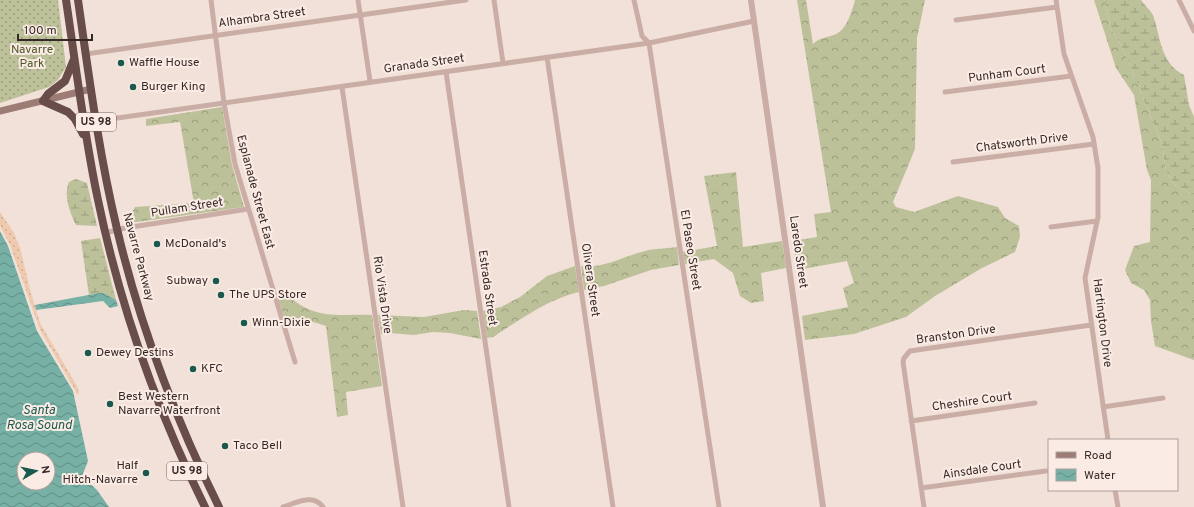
<svg xmlns="http://www.w3.org/2000/svg" width="1194" height="507" font-family="Overpass,sans-serif">
<style>
.grass{fill:url(#grass-dots)}
.forest{fill:url(#forest-crowns)}
.wetland{fill:url(#wetland-marsh)}
.sand{fill:url(#sand-dots)}
.water{fill:url(#water-waves);fill-rule:evenodd}
.lines{fill:none;stroke-linecap:round;stroke-linejoin:round}
.minor{stroke:#caada5;stroke-width:5}
.tertiary{stroke:#caada5;stroke-width:6}
.secondary{stroke:#9e7c76;stroke-width:7}
.trunk{stroke:#684d4a;stroke-width:8}
.poi-dot{fill:#1b584e;stroke:#faece5;stroke-width:1.5}
.labels{text-anchor:middle;dominant-baseline:central;stroke-width:4;stroke-linejoin:round;paint-order:stroke}
.shield{fill:#faece5;stroke:#71635f;stroke-width:1}
.shield-label{font-size:11px;font-weight:bold;fill:#362826}
.street-label{font-size:12px;fill:#362826;stroke:#faece5}
.park-label{font-size:12px;fill:#4f5529;stroke:#faece5}
.poi-label{font-size:12px;fill:#362826;stroke:#faece5;text-anchor:start}
.water-label{font-size:13px;font-style:italic;fill:#1b584e;stroke:#faece5}
</style>
<defs>
<pattern id="grass-dots" width="8" height="8" patternUnits="userSpaceOnUse"><rect width="8" height="8" fill="#bdc199"/><path d="M2 2h.1M6 6h.1" fill="none" stroke="#9a9d7d" stroke-width="1.8" stroke-linecap="round"/></pattern>
<pattern id="forest-crowns" width="20" height="18" patternUnits="userSpaceOnUse"><rect width="20" height="18" fill="#bdc199"/><path d="M2 6a3 3 0 1 1 6 0M12 15a3 3 0 1 1 6 0" fill="none" stroke="#9a9d7d"/></pattern>
<pattern id="wetland-marsh" width="20" height="14" patternUnits="userSpaceOnUse"><rect width="20" height="14" fill="#bdc199"/><path d="M1 5h8M5 5V1M11 12h8M15 12V8" fill="none" stroke="#9a9d7d"/></pattern>
<pattern id="sand-dots" width="8" height="8" patternUnits="userSpaceOnUse"><rect width="8" height="8" fill="#efcaae"/><path d="M2 2h.1M6 6h.1" fill="none" stroke="#ceae96" stroke-width="1.8" stroke-linecap="round"/></pattern>
<pattern id="water-waves" width="16" height="10" patternUnits="userSpaceOnUse"><rect width="16" height="10" fill="#77b0a5"/><path d="M0 5q4-4 8 0t8 0" fill="none" stroke="#628f86"/></pattern>
</defs>
<rect width="100%" height="100%" fill="#f2e1d9"/>
<path class="grass" d="M0 0H58L66 67 58 80 49 87 0 103Z"/>
<path class="forest" d="M797 0H806L813 44C820 37 827 38 836 34 847 29 852 11 855 0H925L917 38 915 149 893 202 896 207 914 212 958 196 998 207 1005 218 1019 226 1020 237 1015 252 982 268 935 296 906 317 854 334 805 340 802 316 848 307 843 288 854 283 847 261 797 270 793 241 817 237 814 214 831 212Z
M1094 0H1104L1111 29 1123 49 1162 144 1166 172 1176 186 1194 195V360L1155 346 1151 321 1150 300 1144 290 1131 283 1125 270 1134 246 1150 242 1151 180 1147 170 1134 95 1116 68Z
M222 107 232 165 244 207 137 222 127 221 135 207 194 203 180 122 146 126V119Z
M736 172 743 247 782 241 786 268 761 273 764 301 751 303 740 296 733 273 714 259 685 264 683 252 717 246 704 176Z
M677 247 679 265 651 270 604 286 584 290 581 266C603 269 624 256 645 251 655 248 666 249 677 247Z
M575 266 579 292C548 299 520 320 493 337L487 338 483 311 501 307 520 297 547 276Z
M278 298H291C316 320 342 314 372 315L382 386 346 392 348 415 337 417 326 326 307 320 285 319Z
M464 310 477 311 481 339 450 333 433 332 414 335 390 333 381 334 378 315 424 317Z"/>
<path class="wetland" d="M1104 0H1141C1145 6 1152 11 1154 18 1161 40 1161 63 1184 75L1189 105 1194 117V195L1176 186 1166 172 1162 144 1123 49 1111 29Z
M76 179 87 183 97 226 76 225C70 213 63 195 69 182Z
M100 238 116 300 99 293 89 295 81 241Z"/>
<path class="sand" d="M0 212 14 233 20 248 31 293 40 323 77 386 79 393 77 395 75 390 40 330 10 245 0 226Z"/>
<path class="water" d="M0 231 8 246 37 331 73 391 88 461 82 476 97 490 109 507H0ZM24 459H48V483H24Z
M99 293H103L116 300 118 306 110 308 103 301 36 310 35 305Z"/>
<g class="lines">
<path class="minor" d="M211 0 224 103 235 164 295 362
M358 0 370 81
M494 0 503 63
M634 0 642 36 649 43 719 507
M1056 0 1064 54 1093 137 1098 168V217L1085 278 1108 440
M1179 0 1194 31
M956 20 1057 7
M86 54 466 0
M547 57 613 507
M446 72 509 507
M342 87 403 507
M945 92 1071 76
M96 121 649 43 754 21
M953 162 1094 144
M1051 227 1097 221
M105 233 125 228 248 209
M1103 407 1163 398
M911 421 1035 403
M921 488 1046 471
M1115 490 1118 507
M283 507C296 503 313 493 323 507
M924 507 903 362 904 358 910 351 1091 325"/>
<path class="tertiary" d="M751 0 823 507"/>
<path class="secondary" d="M0 111 91 89"/>
<path class="trunk" d="M66 0C76 67 84 134 98 200 120 306 157 410 205 507
M78 0C89 77 99 154 117 229 140 326 175 418 219 507
M74 59 65 81 48 94 43 101 68 112 75 119 83 134"/>
</g>
<g class="poi-dot">
<circle cx="121" cy="63" r="4"/>
<circle cx="133" cy="87" r="4"/>
<circle cx="157" cy="244" r="4"/>
<circle cx="216" cy="281" r="4"/>
<circle cx="221" cy="295" r="4"/>
<circle cx="244" cy="323" r="4"/>
<circle cx="88" cy="353" r="4"/>
<circle cx="193" cy="369" r="4"/>
<circle cx="110" cy="404" r="4"/>
<circle cx="225" cy="446" r="4"/>
<circle cx="146" cy="473" r="4"/>
</g>
<g class="labels">
<g class="shield">
<rect x="76" y="113" width="40" height="18" rx="3"/>
<rect x="167" y="462" width="40" height="18" rx="3"/>
</g>
<g class="shield-label">
<text x="96" y="122">US 98</text>
<text x="187" y="471">US 98</text>
</g>
<g class="street-label">
<text transform="translate(262 18) rotate(-8)">Alhambra Street</text>
<text transform="translate(424 64) rotate(-8)">Granada Street</text>
<text transform="translate(1007 74) rotate(-7)">Punham Court</text>
<text transform="translate(1022 143) rotate(-7)">Chatsworth Drive</text>
<text transform="translate(255 192) rotate(75)">Esplanade Street East</text>
<text transform="translate(187 208) rotate(-9)">Pullam Street</text>
<text transform="translate(690 250) rotate(81)">El Paseo Street</text>
<text transform="translate(798 252) rotate(82)">Laredo Street</text>
<text transform="translate(138 257) rotate(75)">Navarre Parkway</text>
<text transform="translate(590 280) rotate(82)">Olivera Street</text>
<text transform="translate(487 288) rotate(82)">Estrada Street</text>
<text transform="translate(382 295) rotate(82)">Rio Vista Drive</text>
<text transform="translate(1102 323) rotate(83)">Hartington Drive</text>
<text transform="translate(956 335) rotate(-8)">Branston Drive</text>
<text transform="translate(972 402) rotate(-8)">Cheshire Court</text>
<text transform="translate(982 470) rotate(-8)">Ainsdale Court</text>
</g>
<g class="park-label">
<text x="32" y="50">Navarre<tspan x="32" dy="14">Park</tspan></text>
</g>
<g class="poi-label">
<text x="129" y="63">Waffle House</text>
<text x="141" y="87">Burger King</text>
<text x="165" y="244">McDonald's</text>
<text x="208" y="281" text-anchor="end">Subway</text>
<text x="229" y="295">The UPS Store</text>
<text x="252" y="323">Winn-Dixie</text>
<text x="96" y="353">Dewey Destins</text>
<text x="201" y="369">KFC</text>
<text x="118" y="397">Best Western<tspan x="118" dy="14">Navarre Waterfront</tspan></text>
<text x="233" y="446">Taco Bell</text>
<text x="138" y="466" text-anchor="end">Half<tspan x="138" dy="14">Hitch-Navarre</tspan></text>
</g>
<g class="water-label">
<text x="39" y="411">Santa<tspan x="39" dy="15">Rosa Sound</tspan></text>
</g>
</g>
<rect x="1048" y="439" width="130" height="52" fill="#faece5" stroke="#ac9e99"/>
<rect x="1056" y="452" width="20" height="6" fill="#9e7c76" stroke="#ac9e99"/>
<text x="1084" y="459" font-size="12" fill="#362826">Road</text>
<rect x="1056" y="469" width="20" height="12" fill="url(#water-waves)" stroke="#ac9e99"/>
<text x="1084" y="479" font-size="12" fill="#362826">Water</text>
<g transform="translate(36 471) rotate(81)"><circle r="19" fill="#faece5" stroke="#ac9e99"/>
<path d="M0-3L7 15L0 10L-7 15Z" fill="#1b584e"/>
<text y="-6" font-size="11" font-weight="bold" text-anchor="middle" fill="#362826">N</text>
</g>
<path d="M18 34v6h74v-6" fill="none" stroke="#362826" stroke-width="2"/>
<text x="24" y="34" font-size="12" fill="#362826" stroke="#faece5" stroke-width="3" paint-order="stroke">100 m</text>
</svg>
